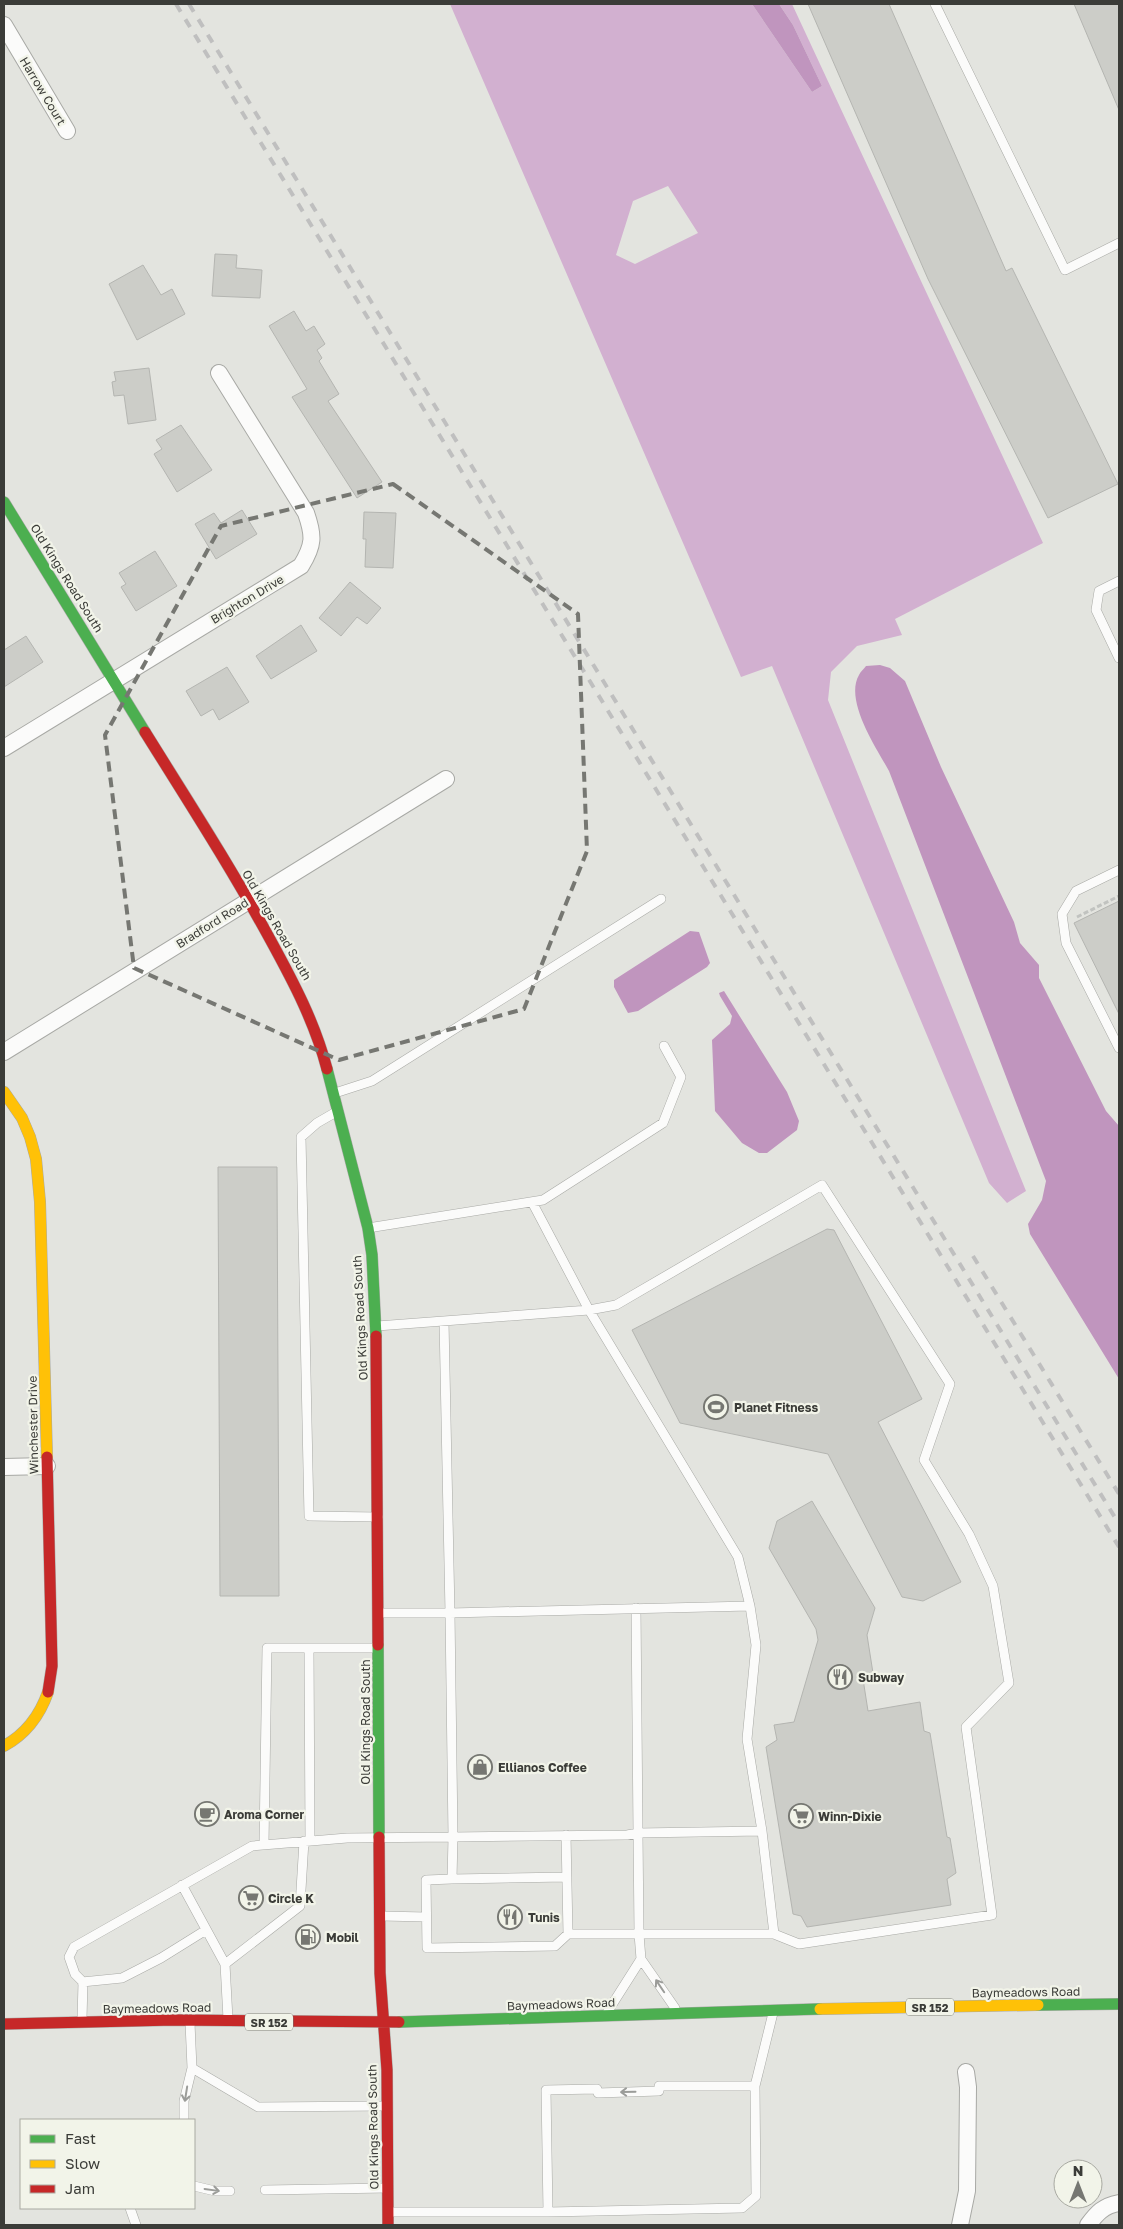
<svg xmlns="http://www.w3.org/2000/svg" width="1123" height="2229" font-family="'Golos Text',sans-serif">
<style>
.forest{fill:#d2b0d0;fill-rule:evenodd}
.water{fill:#c095be}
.building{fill:#cccdc8;stroke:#b4b5b1}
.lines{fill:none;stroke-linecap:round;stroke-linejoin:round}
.lane-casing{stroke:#a8a9a5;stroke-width:10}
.street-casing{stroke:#a8a9a5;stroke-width:18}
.fast-casing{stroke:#a8a9a5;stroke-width:12}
.slow-casing{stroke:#a8a9a5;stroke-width:12}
.jam-casing{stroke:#a8a9a5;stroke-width:12}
.path{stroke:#c1c3c0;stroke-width:3;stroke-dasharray:5 2.5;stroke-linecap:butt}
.lane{stroke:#fbfbfa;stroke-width:9}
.street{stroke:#fbfbfa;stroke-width:16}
.fast{stroke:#4caf50;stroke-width:11}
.slow{stroke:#ffc107;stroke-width:11}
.jam{stroke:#c62828;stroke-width:11}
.rail{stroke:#bfbfbf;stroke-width:4;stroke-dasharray:9 9;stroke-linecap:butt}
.oneway{stroke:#9b9c99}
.marked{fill:none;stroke:#767772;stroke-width:4;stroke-dasharray:10 6;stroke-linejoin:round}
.labels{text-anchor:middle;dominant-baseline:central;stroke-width:4.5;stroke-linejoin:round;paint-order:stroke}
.shield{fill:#f2f4e9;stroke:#72736d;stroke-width:1}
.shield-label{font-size:11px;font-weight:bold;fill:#3b3c38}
.street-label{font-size:12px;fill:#3b3c38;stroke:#f2f4e9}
.poi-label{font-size:12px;font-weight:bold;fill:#3b3c38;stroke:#f2f4e9;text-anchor:start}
</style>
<rect width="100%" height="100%" fill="#e3e4df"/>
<path class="forest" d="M450 4H752L812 92 822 86 793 25 779 4H792L1043 543 895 619 902 635 857 646 831 672 828 700 1026 1191 1007 1203 989 1183 772 666 741 677ZM668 186 698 233 635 264 616 255 633 201Z"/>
<path class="water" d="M752 4H779L793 25 822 86 812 92Z
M880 665 890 668 905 681 941 767 1014 922 1020 943 1039 965V978L1106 1111 1119 1126V1379L1030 1234 1028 1224 1042 1200 1046 1181 889 771C877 749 844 701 859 675 860 672 864 669 866 666Z
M690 931 699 932 710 963 707 967 638 1011 628 1013 614 987V980Z
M724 991 787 1092 799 1121 797 1130 767 1153H759L742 1143 715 1111 712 1040 730 1024 732 1016 720 996 719 993Z"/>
<path class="building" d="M808 4H889L1006 271 1012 268 1118 484 1048 518 928 279Z
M1074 4H1119V110Z
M215 254 237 255 236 268 262 270 260 298 212 296Z
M143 265 161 295 172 289 185 314 137 340 109 284Z
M294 311 306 331 314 326 325 344 317 350 322 358 319 361 339 394 328 401 382 482 357 498 292 397 307 389 269 326Z
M149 368 156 420 128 424 124 395 114 396 112 382 116 381 114 372Z
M181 425 212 470 177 492 154 454 162 449 156 440Z
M242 510 257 534 216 559 195 524 214 513 221 523Z
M364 512 396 513 393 568 365 567 366 539H363Z
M155 551 177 586 136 611 121 587 126 584 119 573Z
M350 582 381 608 367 624 357 617 341 636 319 618Z
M301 625 317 651 271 679 256 656Z
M26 636 43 662 4 687V650Z
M227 667 249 702 219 720 213 709 201 716 186 691Z
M1119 901V1014L1074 923Z
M218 1167H277L279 1596H220Z
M827 1229 834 1230 922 1399 878 1422 961 1582 923 1601 902 1597 828 1454 680 1423 632 1330Z
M812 1501 875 1608 867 1635 873 1673 863 1679 868 1711 920 1702 924 1731 930 1733 947 1837 950 1838 956 1873 947 1879 951 1905 807 1927 801 1916 793 1914 766 1747 777 1740 774 1725 794 1722 818 1640 816 1629 769 1548 777 1521Z"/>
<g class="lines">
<defs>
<path id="lane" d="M935 4 1065 270 1119 243
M1119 581 1099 591 1096 610 1119 658
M1119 870 1076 891 1062 914 1066 943 1119 1048
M335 1093 372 1081 661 899
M336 1112 317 1123 301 1137 309 1516 378 1517
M368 1228 543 1200 663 1123 681 1077 664 1046
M377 1326 589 1310 532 1202
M636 1608 638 1833 627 1835 453 1837 452 1879 426 1880 427 1948 555 1946 568 1934H774L762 1831
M379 1613H450L444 1321
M309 1648 310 1840
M566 1835 568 1934
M264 1844 267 1648H378
M452 1879 567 1877
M182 1885 225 1964 228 2019
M382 1916 426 1917
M225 1964 300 1906 304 1841
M82 1982 122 1978 161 1958 206 1930
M675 2008 641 1959 639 1934 638 1833 762 1831 747 1739 756 1645 750 1606
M608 2011 641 1959
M82 2019 83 1982 75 1974 69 1957 74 1947 252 1846 347 1838 453 1837 450 1613 750 1606 738 1557 589 1310 616 1305 822 1185 950 1384 924 1460 969 1534 993 1586 1009 1683 966 1727 992 1915 799 1944 774 1934
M190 2023 192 2068 258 2107 386 2106
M659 2086H755
M597 2089 546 2090 548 2212 742 2208 756 2196 755 2086 773 2013
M598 2093 659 2091
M184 2120V2101L192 2068
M194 2186 215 2191H230
M265 2190 388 2188
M130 2208 136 2225
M388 2212H548"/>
<path id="street" d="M4 25 67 131
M4 748 301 566C314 545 314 536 306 513L219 373
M4 1052 446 779
M4 1467 47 1466
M960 2225 967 2191 968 2087 966 2072
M1088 2225C1097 2213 1103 2206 1119 2203"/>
<path id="fast" d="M4 502 145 732
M327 1069 368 1228 372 1255 376 1336
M378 1645 379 1837
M1038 2005 1119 2004
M399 2022 820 2009"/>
<path id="slow" d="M4 1092 22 1118 30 1137 36 1159 40 1202 47 1457
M4 1746C26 1734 40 1715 48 1692
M820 2009 1038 2005"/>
<path id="jam" d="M145 732C188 801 232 869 271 941 294 983 315 1023 327 1069
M376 1336 378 1645
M47 1457 52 1666 48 1692
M379 1837 380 1973 387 2070 388 2225
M4 2024 174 2020 399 2022"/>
</defs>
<use href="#lane" class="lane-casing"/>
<use href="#street" class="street-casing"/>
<use href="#fast" class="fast-casing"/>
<use href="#slow" class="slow-casing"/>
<use href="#jam" class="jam-casing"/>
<path class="path" d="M1077 917 1119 896"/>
<use href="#lane" class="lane"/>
<use href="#street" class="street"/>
<use href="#fast" class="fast"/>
<use href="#slow" class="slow"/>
<use href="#jam" class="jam"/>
<path class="rail" d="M176 4 1119 1547
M189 4 1119 1524
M973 1256 1119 1494"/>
</g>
<defs><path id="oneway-shaft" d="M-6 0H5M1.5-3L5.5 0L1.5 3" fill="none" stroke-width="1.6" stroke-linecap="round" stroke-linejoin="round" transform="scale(1.25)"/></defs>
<g class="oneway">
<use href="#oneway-shaft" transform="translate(660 1986) rotate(-124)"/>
<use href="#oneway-shaft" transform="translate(628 2092) rotate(179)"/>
<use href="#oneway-shaft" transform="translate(186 2094) rotate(99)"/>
<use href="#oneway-shaft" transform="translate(212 2190) rotate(8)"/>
</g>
<path class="marked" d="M393 484 578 614 587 851 524 1009 339 1060 134 968 105 735 221 526Z"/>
<defs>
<symbol id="stadium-ring" viewBox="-11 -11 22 22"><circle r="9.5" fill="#f2f4e9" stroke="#767772" stroke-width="1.5"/><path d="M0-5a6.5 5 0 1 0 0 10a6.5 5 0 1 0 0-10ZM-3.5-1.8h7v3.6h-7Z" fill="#767772"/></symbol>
<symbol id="restaurant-ring" viewBox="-11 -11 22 22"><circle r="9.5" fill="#f2f4e9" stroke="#767772" stroke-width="1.5"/><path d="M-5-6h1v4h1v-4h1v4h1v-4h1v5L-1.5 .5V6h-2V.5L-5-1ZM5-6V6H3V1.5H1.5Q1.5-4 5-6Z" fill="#767772"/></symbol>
<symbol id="shop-ring" viewBox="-11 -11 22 22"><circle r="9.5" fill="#f2f4e9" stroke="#767772" stroke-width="1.5"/><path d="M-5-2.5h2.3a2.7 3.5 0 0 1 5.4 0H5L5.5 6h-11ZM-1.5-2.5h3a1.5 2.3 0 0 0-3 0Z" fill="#767772"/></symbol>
<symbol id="cafe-ring" viewBox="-11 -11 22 22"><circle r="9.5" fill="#f2f4e9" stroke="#767772" stroke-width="1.5"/><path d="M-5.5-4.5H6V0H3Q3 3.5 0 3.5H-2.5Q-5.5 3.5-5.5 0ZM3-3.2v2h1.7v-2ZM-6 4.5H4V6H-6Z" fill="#767772"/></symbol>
<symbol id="supermarket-ring" viewBox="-11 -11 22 22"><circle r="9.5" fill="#f2f4e9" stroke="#767772" stroke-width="1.5"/><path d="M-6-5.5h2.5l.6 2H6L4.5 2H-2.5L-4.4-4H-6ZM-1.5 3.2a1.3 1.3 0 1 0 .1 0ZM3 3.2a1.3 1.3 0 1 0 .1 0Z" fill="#767772"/></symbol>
<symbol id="fuel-ring" viewBox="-11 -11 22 22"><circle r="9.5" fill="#f2f4e9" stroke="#767772" stroke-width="1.5"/><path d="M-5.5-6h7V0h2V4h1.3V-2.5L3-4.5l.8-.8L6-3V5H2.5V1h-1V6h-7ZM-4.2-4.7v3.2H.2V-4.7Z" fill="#767772"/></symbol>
</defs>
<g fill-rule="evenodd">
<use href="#stadium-ring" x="702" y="1393" width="28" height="28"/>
<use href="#restaurant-ring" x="826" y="1663" width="28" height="28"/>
<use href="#shop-ring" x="466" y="1753" width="28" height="28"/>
<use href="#cafe-ring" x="193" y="1800" width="28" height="28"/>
<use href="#supermarket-ring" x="787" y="1802" width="28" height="28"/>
<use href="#supermarket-ring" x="237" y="1884" width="28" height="28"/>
<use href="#restaurant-ring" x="496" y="1903" width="28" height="28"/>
<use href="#fuel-ring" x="294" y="1923" width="28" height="28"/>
</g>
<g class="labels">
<g class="shield">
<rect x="906" y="1998.5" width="48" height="17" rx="4"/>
<rect x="245" y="2013.5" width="48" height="17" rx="4"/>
</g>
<g class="shield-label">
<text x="930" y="2007">SR 152</text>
<text x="269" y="2022">SR 152</text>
</g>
<g class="street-label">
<text transform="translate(43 91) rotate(59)">Harrow Court</text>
<text transform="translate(67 578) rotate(58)">Old Kings Road South</text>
<text transform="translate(247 599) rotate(-31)">Brighton Drive</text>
<text transform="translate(212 923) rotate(-32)">Bradford Road</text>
<text transform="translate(277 925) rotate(60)">Old Kings Road South</text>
<text transform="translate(360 1318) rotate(-93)">Old Kings Road South</text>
<text transform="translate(33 1425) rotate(-91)">Winchester Drive</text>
<text transform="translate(365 1722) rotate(-90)">Old Kings Road South</text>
<text transform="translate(1026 1992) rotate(-1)">Baymeadows Road</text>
<text transform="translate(561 2004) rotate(-2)">Baymeadows Road</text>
<text transform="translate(157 2008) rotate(-1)">Baymeadows Road</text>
<text transform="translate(373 2127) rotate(-91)">Old Kings Road South</text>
</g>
<g class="poi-label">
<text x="734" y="1407">Planet Fitness</text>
<text x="858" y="1677">Subway</text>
<text x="498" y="1767">Ellianos Coffee</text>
<text x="224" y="1814">Aroma Corner</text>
<text x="818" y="1816">Winn-Dixie</text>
<text x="268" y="1898">Circle K</text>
<text x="528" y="1917">Tunis</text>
<text x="326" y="1937">Mobil</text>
</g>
</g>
<rect width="1123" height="2229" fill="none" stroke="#3b3c38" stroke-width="10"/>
<rect x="20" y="2119" width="175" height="90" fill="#f2f4e9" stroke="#a9aaa2"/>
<rect x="30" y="2135" width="25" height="8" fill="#4caf50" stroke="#a9aaa2"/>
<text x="65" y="2144" font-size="15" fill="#3b3c38">Fast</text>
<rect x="30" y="2160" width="25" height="8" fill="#ffc107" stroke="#a9aaa2"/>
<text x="65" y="2169" font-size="15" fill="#3b3c38">Slow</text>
<rect x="30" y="2185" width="25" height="8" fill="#c62828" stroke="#a9aaa2"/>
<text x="65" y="2194" font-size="15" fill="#3b3c38">Jam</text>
<g transform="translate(1078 2184)"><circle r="24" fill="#f2f4e9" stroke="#a9aaa2"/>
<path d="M0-4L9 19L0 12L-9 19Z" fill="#767772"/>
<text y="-8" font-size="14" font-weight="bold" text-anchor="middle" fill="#3b3c38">N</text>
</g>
</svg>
